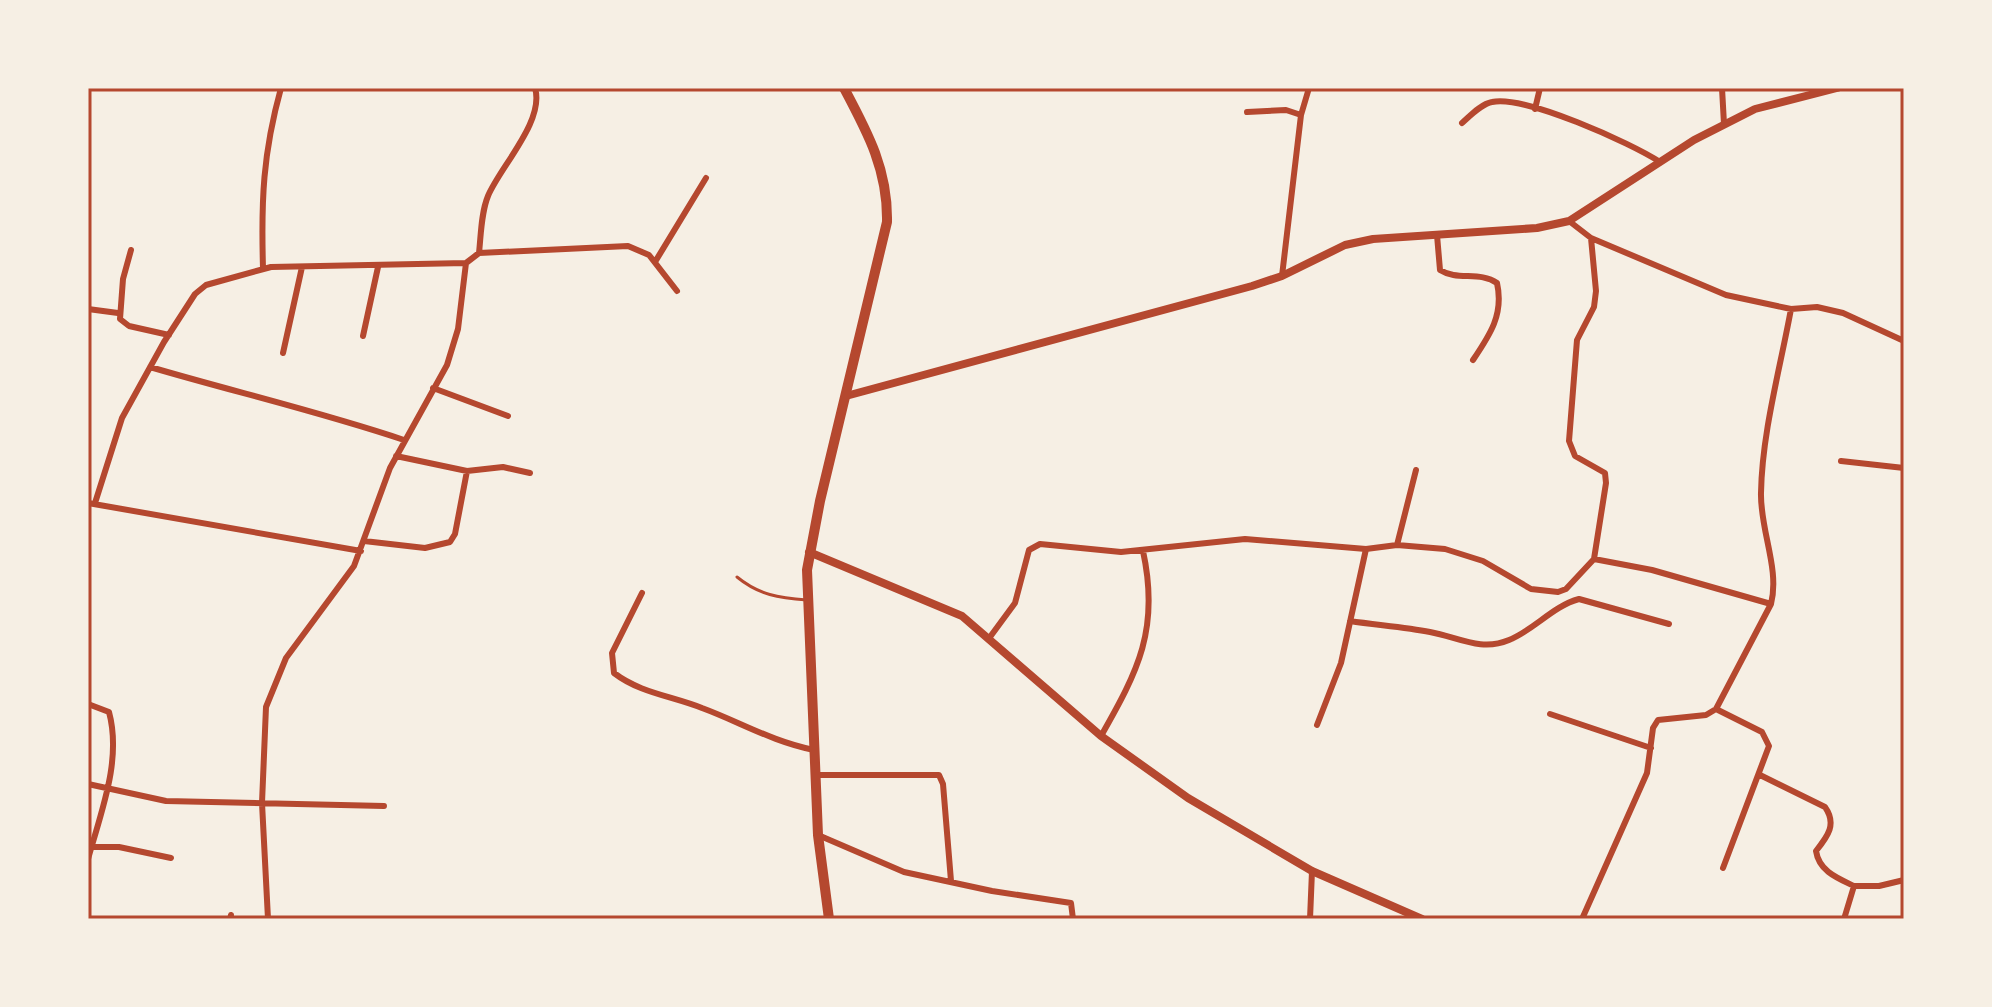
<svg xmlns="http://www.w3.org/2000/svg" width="1992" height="1007" font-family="'Asap Condensed',sans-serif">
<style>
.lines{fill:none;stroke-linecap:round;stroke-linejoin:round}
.service{stroke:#b5482f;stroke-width:3}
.minor{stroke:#b5482f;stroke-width:6}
.tertiary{stroke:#b5482f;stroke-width:8}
.primary{stroke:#b5482f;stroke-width:10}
.neatline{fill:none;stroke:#b5482f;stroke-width:3}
</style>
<rect width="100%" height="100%" fill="#f6efe4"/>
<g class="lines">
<path class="service" d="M737 577C759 595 779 598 807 600"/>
<path class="minor" d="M1722 88 1724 124
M1535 109 1540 88
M1247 112 1286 110 1301 115
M1462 123C1470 116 1481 104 1492 102 1525 95 1631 143 1660 162
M1569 221 1591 238 1726 295 1791 309 1817 307 1843 313 1904 341
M1437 235 1440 270C1457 281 1480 271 1497 283 1504 314 1490 335 1473 360
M131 250 123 279 120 319 129 326 169 335
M479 253C481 235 481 213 488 196 500 167 545 121 535 88
M655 262 706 178
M263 268C261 200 263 153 281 88
M1282 276 1301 115 1309 88
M88 309 118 313
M363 336 378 267
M283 353 302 267
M150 367C235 392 321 412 404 440
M433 388 508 416
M396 456 467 471 503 467 530 473
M1841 461 1904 468
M88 503 361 551
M95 503 122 418 164 342 195 294 206 285 271 267 466 263 479 253 628 246 649 255 677 291
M364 541 425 548 450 542 455 534 467 471
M1397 545 1416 470
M1594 559 1652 570 1771 604
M642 593 612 653 614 673C640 693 672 696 702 708 740 722 773 742 814 750
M1350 621C1376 625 1404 627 1430 632 1458 637 1481 652 1509 640 1534 630 1553 606 1579 599L1669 624
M990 637 1015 603 1029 550 1040 544 1121 552 1245 539 1366 549 1397 545 1445 549 1483 561 1531 589 1558 592 1566 589 1594 559 1606 483 1605 473 1575 456 1569 441 1577 340 1594 307 1596 291 1591 238
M88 704 109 712C122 760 101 812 88 859
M1716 709 1762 732 1769 746 1723 868
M1550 714 1651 748
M1317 725 1341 663 1366 549
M1101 736C1138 671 1160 629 1143 551
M814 775H939L943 784 951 881
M1760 775 1825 807C1837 824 1828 836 1816 851 1819 871 1837 878 1854 886L1844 919
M88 784 166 801 384 806
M818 835 904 872 992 891 1071 903 1073 919
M91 847H119L171 858
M1854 886H1879L1904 880
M230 919 231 915
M268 919 262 803 266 707 286 658 354 566 390 468 447 365 458 329 466 263
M1310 919 1312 871
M1582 919 1647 773 1653 728 1658 720 1706 715 1716 709 1771 604C1780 569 1760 530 1761 493 1762 433 1780 369 1791 309"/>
<path class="tertiary" d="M846 396 1252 286 1282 276 1345 245 1373 239 1537 228 1569 221 1694 140 1755 109 1837 88
M809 552 962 616 1101 736 1188 798 1312 871 1422 919"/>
<path class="primary" d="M829 919 818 835 807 570 820 501 887 222C888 170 868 133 844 88"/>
</g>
<rect width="1992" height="1007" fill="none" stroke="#f6efe4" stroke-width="180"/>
<rect x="90" y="90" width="1812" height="827" class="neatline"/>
</svg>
